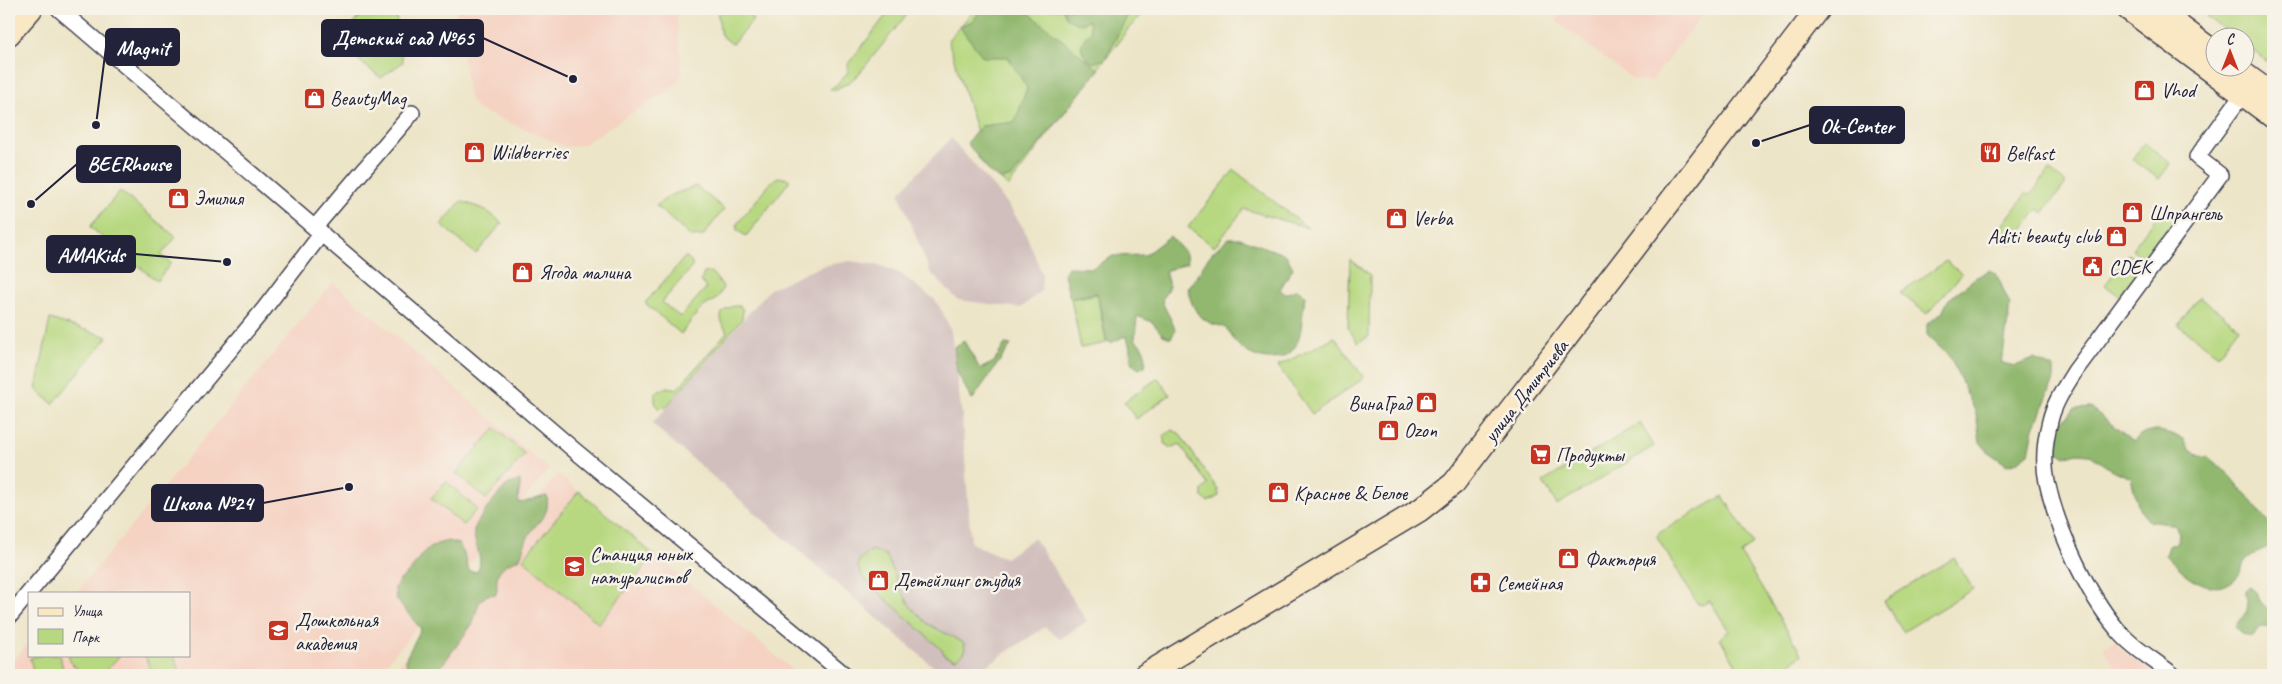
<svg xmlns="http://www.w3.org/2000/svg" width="2282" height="684" font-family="Caveat,sans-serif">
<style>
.built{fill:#f5d2c2}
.industrial{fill:#d1bfbd}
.green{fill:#b7d880;stroke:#6c7d5e}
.forest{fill:#91b86e;stroke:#5a6d54}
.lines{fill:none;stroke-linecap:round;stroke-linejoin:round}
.minor-casing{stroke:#403f50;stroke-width:18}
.secondary-casing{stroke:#403f50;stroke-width:25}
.minor{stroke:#fff;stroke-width:15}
.secondary{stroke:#fae7c3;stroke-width:22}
.labels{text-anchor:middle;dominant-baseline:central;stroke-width:5;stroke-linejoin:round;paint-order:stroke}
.poi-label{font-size:20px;fill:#22223b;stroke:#f7f3e8;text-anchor:start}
.street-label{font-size:20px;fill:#22223b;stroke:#f7f3e8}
.leader{fill:none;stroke:#22223b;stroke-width:2}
.callout-dot{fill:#22223b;stroke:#f7f3e8;stroke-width:2}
.callout{fill:#22223b;stroke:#22223b;stroke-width:2}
.callout-label{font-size:21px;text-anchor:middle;font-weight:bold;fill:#fff}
</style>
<rect width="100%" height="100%" fill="#f7f3e8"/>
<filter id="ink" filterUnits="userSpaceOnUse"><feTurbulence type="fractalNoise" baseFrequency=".02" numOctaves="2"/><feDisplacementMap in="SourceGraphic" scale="10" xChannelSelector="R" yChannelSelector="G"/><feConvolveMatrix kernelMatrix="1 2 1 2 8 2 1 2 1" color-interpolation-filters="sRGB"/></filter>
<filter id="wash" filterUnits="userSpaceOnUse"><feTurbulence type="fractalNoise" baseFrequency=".0096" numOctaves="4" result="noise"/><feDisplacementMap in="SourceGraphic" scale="20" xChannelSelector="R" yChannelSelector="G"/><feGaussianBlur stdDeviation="1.12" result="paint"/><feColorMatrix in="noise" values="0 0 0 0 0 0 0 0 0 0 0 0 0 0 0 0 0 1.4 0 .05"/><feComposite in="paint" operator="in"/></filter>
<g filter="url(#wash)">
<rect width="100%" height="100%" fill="#ede5c8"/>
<path class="built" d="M456 9H676L682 73 677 84 582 145 566 147 477 109 469 98Z
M1566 9H1706L1651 82 1634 80 1556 21Z
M333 282 549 469 377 675H9V666L29 642V655H189V593H76Z
M558 474 799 675H390Z
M2114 641 2125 653 2157 675H2119L2103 648Z"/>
<path class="industrial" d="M951 138 1007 203 1024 229 1042 274 1041 291 1021 308 958 300 930 272 899 193Z
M850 261 879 265 901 274 935 300 943 313 951 331 962 417 971 543 1005 558 1034 538 1087 621 1060 639 1045 627 972 675H943L652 424 770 289 822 266Z"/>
<path class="green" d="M717 9H744L753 20 732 44 721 35Z
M891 9H909L908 13 858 75 848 83 832 91 830 89 836 85 848 72V64Z
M975 9H1148L1129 28 1008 187 987 164 948 40Z
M2213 9H2273V66L2245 45 2244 38 2235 37 2206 17Z
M364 11 378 16 396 15 403 62 381 78C369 68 342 52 348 33 351 25 359 17 364 11Z
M2144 143 2171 163 2159 179 2132 159Z
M1234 170 1308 228 1244 209 1214 247 1188 227Z
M2049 170 2066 183 2043 213 2038 209 2011 245 1996 234 2026 193 2030 196Z
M778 177 789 179V182L746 236 737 230V224L772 181Z
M696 186 724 209 703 236 691 237 656 206 669 196Z
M120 191 176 237 161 255 171 263 157 281 90 227Z
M461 201 486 210 502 223 476 254 441 225Z
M2162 210 2176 220 2146 260 2132 249Z
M2129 254 2143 264 2119 296 2105 285Z
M686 256 692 263V267L662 302 680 317 706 288 701 281 704 273 711 272 723 286C720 299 714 300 705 306 698 310 686 328 681 334L645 303Z
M1350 259 1370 275 1369 336 1358 343 1348 328Z
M1946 261 1962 274 1927 314 1900 293Z
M1097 294 1106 343 1081 348 1071 299Z
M2199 297 2239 327 2218 355 2178 325Z
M734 306H740L743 310 742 319 666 407 658 408 655 402V393L668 387 677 389 727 332C720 320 716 311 734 306Z
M50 319 108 337 53 404 36 389Z
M1335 337 1364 378 1312 414 1278 366Z
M1158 378 1170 395 1136 419 1124 402Z
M1640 423 1654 446 1557 505 1543 482Z
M495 428 525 454 486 499 456 473Z
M1172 430 1179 433 1218 490 1219 496 1208 502 1202 497V490L1208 485 1180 444 1170 448 1164 443V436Z
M446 481 477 509 463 525 431 498Z
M579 491 654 555 599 624 523 559Z
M1723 496 1753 543 1741 554 1802 655 1772 675H1742L1720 638 1729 631 1710 601 1702 605 1697 603 1657 537 1659 533Z
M872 550 886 555 901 590 911 607 928 624 964 643 965 652 956 659 945 656 942 650 863 578 858 568 859 560Z
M1954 558 1973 589 1903 632 1884 601Z
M42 655H60L64 675H34L30 658Z
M68 655H120L103 675H85L71 663Z
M145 655H174L180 675H152Z"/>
<path class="forest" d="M981 9H1024L1099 70 1012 177 1002 180 990 173 967 143 981 126 1015 122 1027 88 1008 57H983L959 26 973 21Z
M1063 9H1131L1105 59 1093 63C1078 52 1078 43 1091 31L1089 20 1080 24C1071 22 1065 19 1063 9Z
M1170 236 1186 254 1187 263 1165 271 1169 286 1162 300C1165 312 1173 319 1175 331L1171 338 1163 335 1152 322 1137 316 1135 339C1144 348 1147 352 1145 366L1139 369 1132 364 1129 344 1125 336 1111 343 1107 341 1097 293 1070 298 1064 274 1068 267 1092 268 1113 256 1145 255Z
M1229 238H1240L1286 255 1293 268 1280 289 1285 294 1298 289 1305 296C1303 308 1302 331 1298 341 1288 367 1255 362 1238 345 1233 341 1231 333 1227 329 1223 326 1217 325 1212 324 1197 317 1190 304 1188 288 1197 279 1199 271 1206 261 1212 252 1220 245 1229 238Z
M1990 270 1997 275 2010 305 2002 363 2015 366 2034 359 2054 368V380L2034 428 2029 453 2017 462 2007 465 1987 451 1980 442 1976 413 1950 357 1927 335V324L1942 313 1948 300 1975 278Z
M964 341 980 369 994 362 1005 344 1011 345 972 400 957 372 954 347Z
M2091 408 2134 442C2145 424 2166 431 2183 439L2189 450 2199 456 2208 457 2230 475 2268 522 2273 529V544C2265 549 2253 553 2246 560 2242 564 2242 572 2237 577 2213 602 2183 573 2166 555L2169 546 2178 542 2179 533 2175 525 2149 521 2139 509 2131 478 2110 469 2089 454 2077 453 2065 457 2055 450 2060 425 2074 409Z
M520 480C521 489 517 494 519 503 524 503 539 497 547 496 550 518 538 519 529 535 525 542 523 550 520 558 511 563 499 565 497 578 496 584 498 588 496 594L487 595 479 602 473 623 435 675H407L406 658 421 629 396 599 395 588 399 581 410 571 426 550 437 544 448 541 459 544 464 554 469 571 476 572C486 562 473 543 474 531 475 522 501 489 509 484 513 483 517 482 520 480Z
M2250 587 2256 592 2258 599 2273 614V628L2261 627 2252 637 2240 632 2235 626C2239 620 2246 617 2247 610 2249 603 2245 597 2246 590Z"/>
</g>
<g filter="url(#ink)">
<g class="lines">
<defs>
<path id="minor" d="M59 9 573 449 845 675
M315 227 412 113
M9 617 264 309 322 233
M2173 675C2155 660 2132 648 2117 629 2087 593 2057 529 2047 482 2043 463 2045 440 2050 421 2054 403 2065 387 2075 371L2220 175 2197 157 2243 94"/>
<path id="secondary" d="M2128 9 2273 117
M2157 9 2214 52
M9 34 31 9
M2236 68 2273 95
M1145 675 1420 510 1454 483 1818 9"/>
</defs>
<use href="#minor" class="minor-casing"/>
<use href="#secondary" class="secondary-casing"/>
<use href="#minor" class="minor"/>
<use href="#secondary" class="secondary"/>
</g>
</g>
<defs>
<symbol id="shop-square" viewBox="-11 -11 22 22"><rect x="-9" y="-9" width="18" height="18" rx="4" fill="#c8321e" stroke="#f7f3e8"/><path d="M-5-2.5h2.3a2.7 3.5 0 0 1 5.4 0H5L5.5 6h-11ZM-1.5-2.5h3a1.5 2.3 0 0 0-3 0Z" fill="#fff"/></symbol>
<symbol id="restaurant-square" viewBox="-11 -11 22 22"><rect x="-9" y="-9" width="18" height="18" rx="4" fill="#c8321e" stroke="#f7f3e8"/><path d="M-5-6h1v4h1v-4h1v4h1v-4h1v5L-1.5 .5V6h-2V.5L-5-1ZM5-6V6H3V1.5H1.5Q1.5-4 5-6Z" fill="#fff"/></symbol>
<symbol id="civic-square" viewBox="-11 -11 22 22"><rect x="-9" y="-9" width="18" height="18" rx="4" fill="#c8321e" stroke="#f7f3e8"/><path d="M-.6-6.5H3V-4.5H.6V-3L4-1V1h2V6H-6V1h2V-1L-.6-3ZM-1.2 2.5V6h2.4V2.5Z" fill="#fff"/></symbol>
<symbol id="supermarket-square" viewBox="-11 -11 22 22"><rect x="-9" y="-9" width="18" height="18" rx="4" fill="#c8321e" stroke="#f7f3e8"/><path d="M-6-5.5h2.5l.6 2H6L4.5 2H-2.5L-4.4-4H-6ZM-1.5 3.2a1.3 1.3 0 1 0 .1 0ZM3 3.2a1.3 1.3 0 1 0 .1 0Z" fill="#fff"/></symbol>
<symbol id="school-square" viewBox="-11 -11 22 22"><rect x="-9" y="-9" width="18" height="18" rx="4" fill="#c8321e" stroke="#f7f3e8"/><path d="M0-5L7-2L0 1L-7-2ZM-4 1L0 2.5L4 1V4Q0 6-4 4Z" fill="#fff"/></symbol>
<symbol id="pharmacy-square" viewBox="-11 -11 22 22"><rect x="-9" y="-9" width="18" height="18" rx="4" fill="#c8321e" stroke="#f7f3e8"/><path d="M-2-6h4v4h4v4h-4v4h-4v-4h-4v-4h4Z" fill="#fff"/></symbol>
</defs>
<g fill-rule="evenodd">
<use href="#shop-square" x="2132" y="78" width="25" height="25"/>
<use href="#shop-square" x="302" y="86" width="25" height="25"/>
<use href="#shop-square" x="462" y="140" width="25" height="25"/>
<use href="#restaurant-square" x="1978" y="140" width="25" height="25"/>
<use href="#shop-square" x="166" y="186" width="25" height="25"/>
<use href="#shop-square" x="2120" y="200" width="25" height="25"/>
<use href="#shop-square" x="1384" y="206" width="25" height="25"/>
<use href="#shop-square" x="2104" y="224" width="25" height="25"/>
<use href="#civic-square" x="2080" y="254" width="25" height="25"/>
<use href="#shop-square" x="510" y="260" width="25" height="25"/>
<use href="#shop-square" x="1414" y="390" width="25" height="25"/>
<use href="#shop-square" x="1376" y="418" width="25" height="25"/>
<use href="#supermarket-square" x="1528" y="442" width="25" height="25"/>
<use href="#shop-square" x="1266" y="480" width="25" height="25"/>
<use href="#shop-square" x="1556" y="546" width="25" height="25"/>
<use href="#school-square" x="562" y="554" width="25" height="25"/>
<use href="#shop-square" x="866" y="568" width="25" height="25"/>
<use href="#pharmacy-square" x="1468" y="570" width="25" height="25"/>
<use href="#school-square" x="266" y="618" width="25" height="25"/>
</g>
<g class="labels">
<g class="poi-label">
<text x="2161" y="90">Vhod</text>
<text x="330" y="98">BeautyMag</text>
<text x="491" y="152">Wildberries</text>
<text x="2006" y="153">Belfast</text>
<text x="194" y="198">Эмилия</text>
<text x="2149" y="213">Шпрангель</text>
<text x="1413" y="218">Verba</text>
<text x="2101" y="236" text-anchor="end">Aditi beauty club</text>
<text x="2109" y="267">CDEK</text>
<text x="539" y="272">Ягода малина</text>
<text x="1411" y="403" text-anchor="end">ВинаГрад</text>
<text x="1404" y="430">Ozon</text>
<text x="1556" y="455">Продукты</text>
<text x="1294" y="493">Красное &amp; Белое</text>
<text x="590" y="554">Станция юных<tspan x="590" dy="23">натуралистов</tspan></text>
<text x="1585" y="559">Фактория</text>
<text x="894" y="580">Детейлинг студия</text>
<text x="1497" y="583">Семейная</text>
<text x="295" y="620">Дошкольная<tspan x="295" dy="23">академия</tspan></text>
</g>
<g class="street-label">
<text transform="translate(1526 391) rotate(-52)">улица Дмитриева</text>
</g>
</g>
<path class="leader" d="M573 79L483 38M96 125L106 47M1756 143L1810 125M31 204L77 164M227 262L135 254M349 487L263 503"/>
<g class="callout-dot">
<circle cx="573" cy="79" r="5"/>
<circle cx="96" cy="125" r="5"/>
<circle cx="1756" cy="143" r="5"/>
<circle cx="31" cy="204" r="5"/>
<circle cx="227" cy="262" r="5"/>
<circle cx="349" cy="487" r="5"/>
</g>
<g class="callout">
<rect x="322" y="20" width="161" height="36" rx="5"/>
<rect x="106" y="29" width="73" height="36" rx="5"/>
<rect x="1810" y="107" width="94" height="36" rx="5"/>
<rect x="77" y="146" width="103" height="36" rx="5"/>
<rect x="47" y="236" width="88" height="36" rx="5"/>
<rect x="152" y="485" width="111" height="36" rx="5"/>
</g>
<g class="callout-label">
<text x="403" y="45">Детский сад №65</text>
<text x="143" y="55">Magnit</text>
<text x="1857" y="133">Ok-Center</text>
<text x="129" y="171">BEERhouse</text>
<text x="91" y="262">AMAKids</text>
<text x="207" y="510">Школа №24</text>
</g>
<rect width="2282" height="684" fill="none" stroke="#f7f3e8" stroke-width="30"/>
<rect x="28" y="592" width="162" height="65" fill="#f7f3e8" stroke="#a29fa3"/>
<rect x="38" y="608" width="25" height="8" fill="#fae7c3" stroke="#a29fa3"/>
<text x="72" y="616" font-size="15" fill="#22223b">Улица</text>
<rect x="38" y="629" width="25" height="15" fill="#b7d880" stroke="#a29fa3"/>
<text x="72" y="642" font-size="15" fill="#22223b">Парк</text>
<g transform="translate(2230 52)"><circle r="24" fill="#f7f3e8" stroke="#a29fa3"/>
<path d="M0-4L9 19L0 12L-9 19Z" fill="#c8321e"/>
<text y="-8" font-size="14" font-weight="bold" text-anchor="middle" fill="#22223b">С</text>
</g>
</svg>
